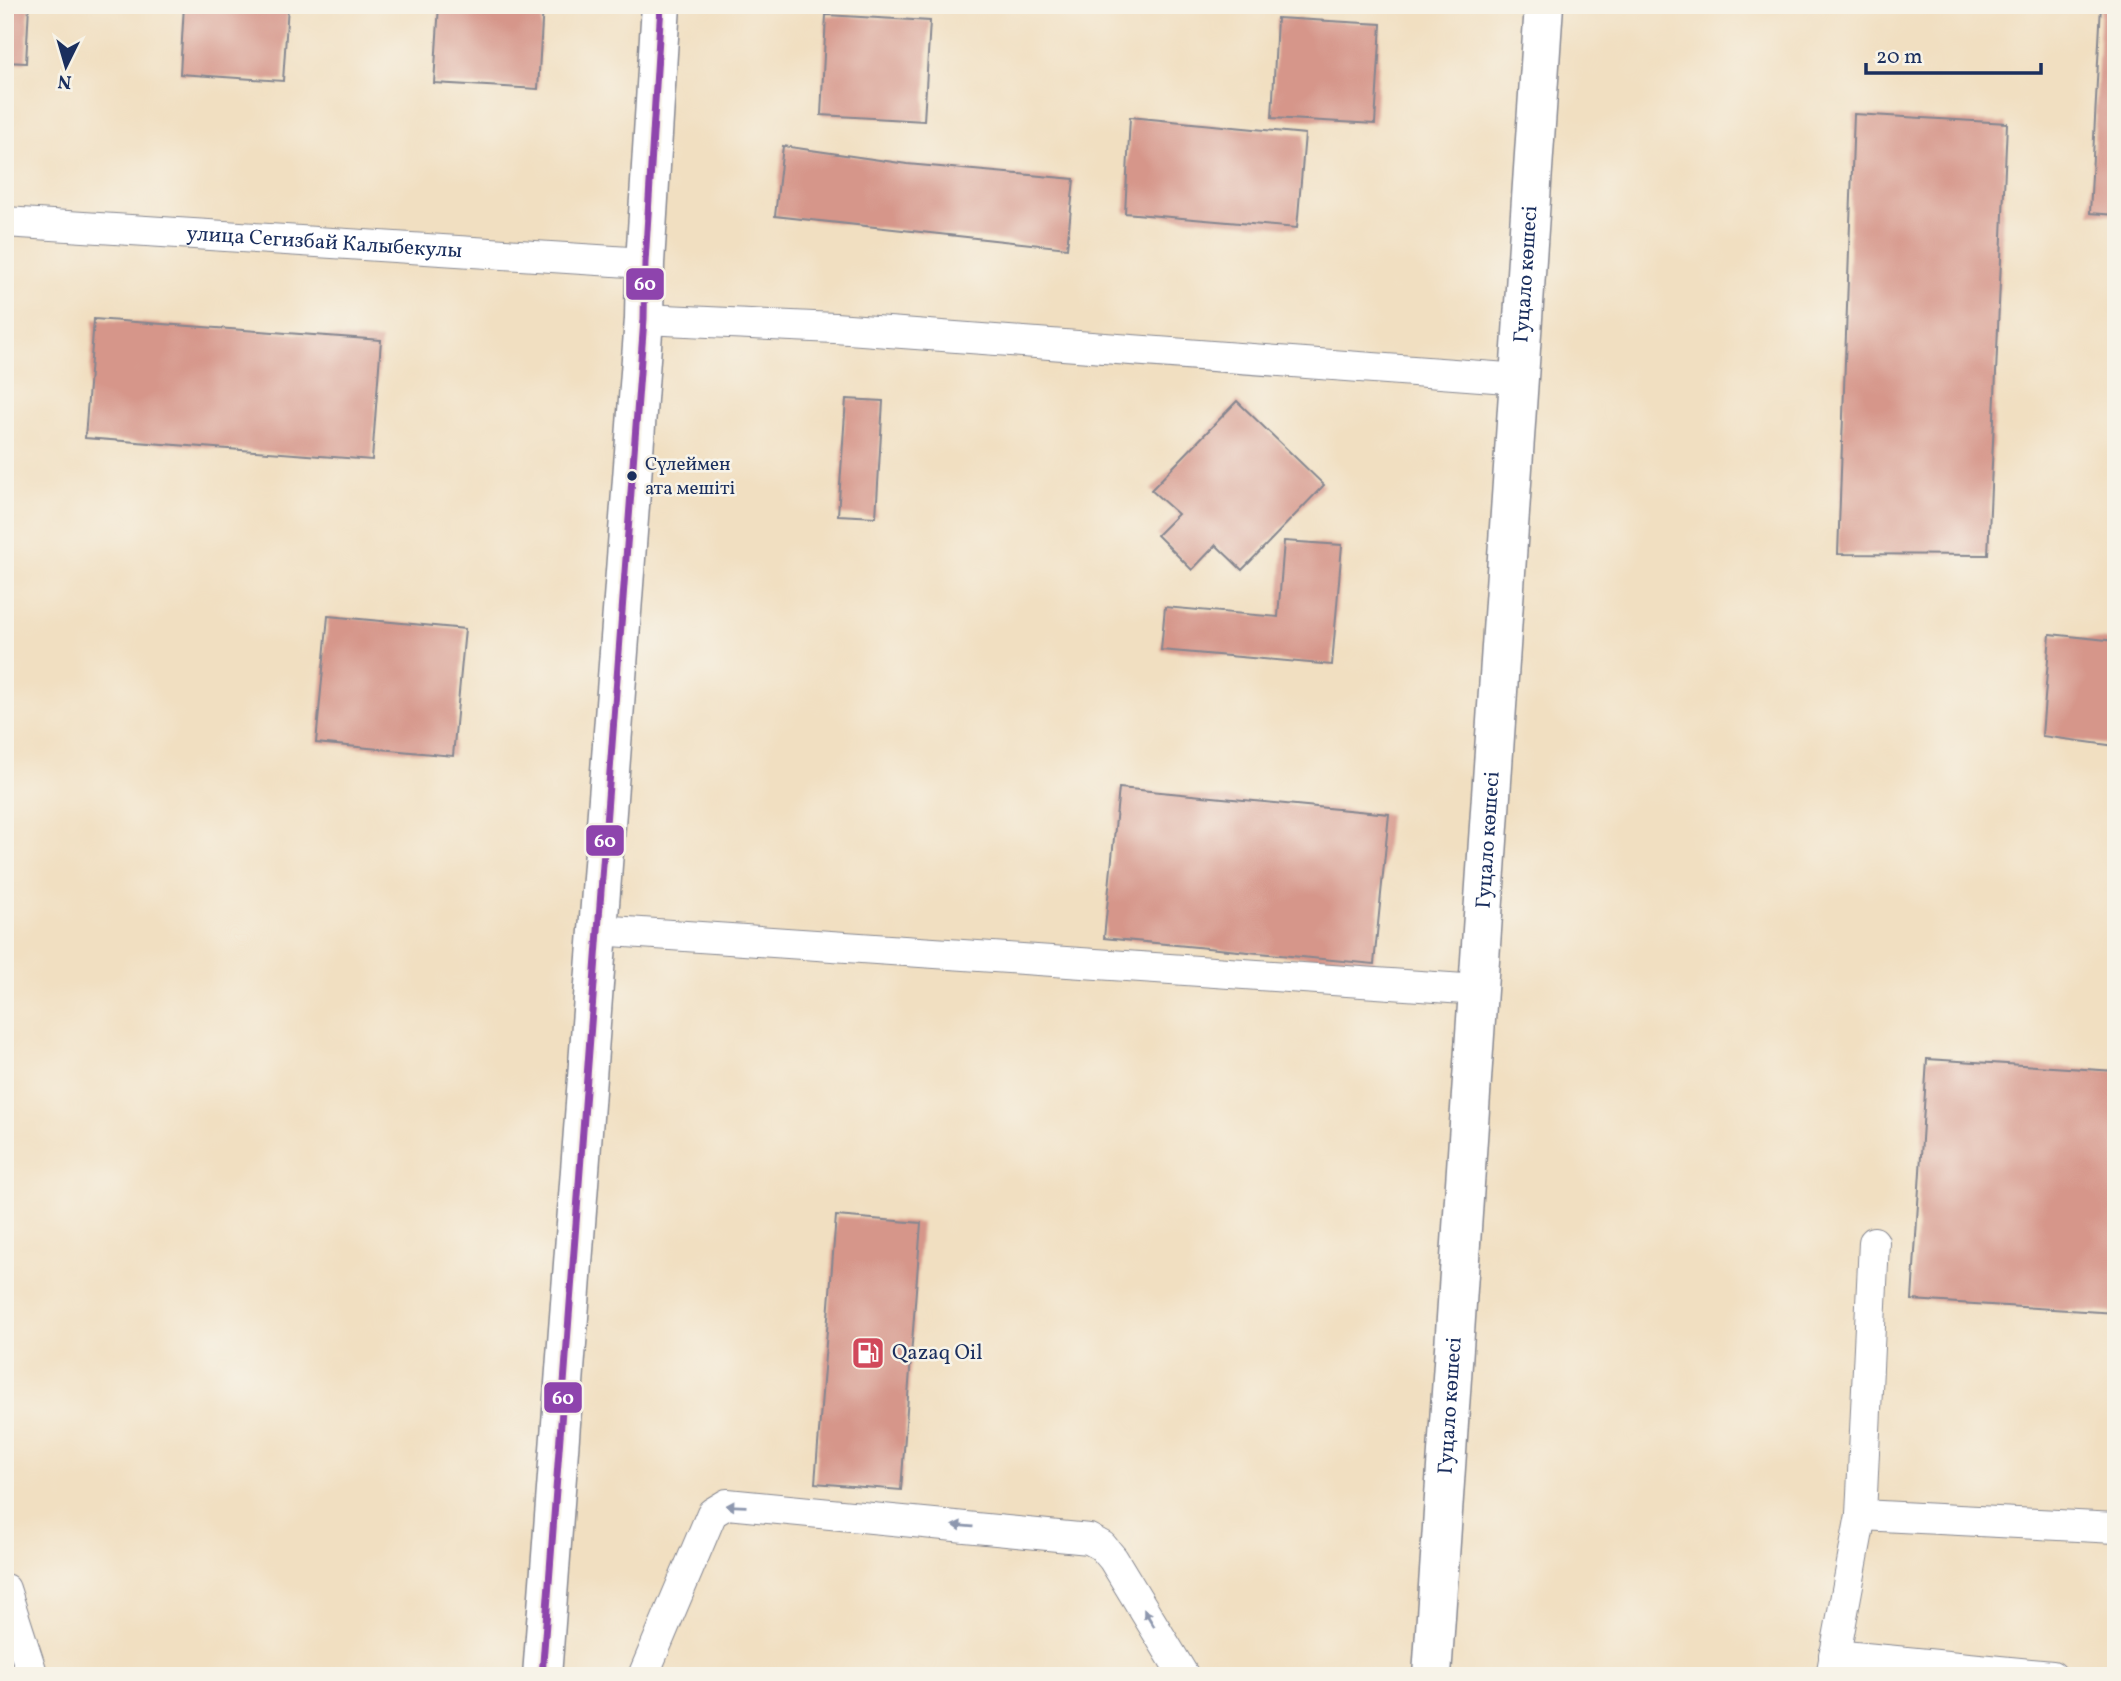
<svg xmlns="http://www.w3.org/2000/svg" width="2121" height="1681" font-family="Vollkorn,serif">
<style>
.building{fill:#d6968a}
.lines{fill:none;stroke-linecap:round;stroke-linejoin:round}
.lane-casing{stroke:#868790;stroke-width:32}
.street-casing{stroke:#868790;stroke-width:41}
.lane{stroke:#fff;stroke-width:30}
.street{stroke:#fff;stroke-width:38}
.bus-1-casing{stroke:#f7f3e8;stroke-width:12}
.bus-1{stroke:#8e44ad;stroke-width:7}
.oneway{fill:#8d97ae}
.bus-dot{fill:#1b2f5e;stroke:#f7f3e8;stroke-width:2.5}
.labels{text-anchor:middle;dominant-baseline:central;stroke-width:5;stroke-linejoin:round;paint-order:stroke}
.bus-label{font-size:19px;fill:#1b2f5e;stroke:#f7f3e8;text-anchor:start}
.street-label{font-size:21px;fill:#1b2f5e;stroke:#f7f3e8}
.poi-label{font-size:21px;fill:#1b2f5e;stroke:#f7f3e8;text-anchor:start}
.line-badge{stroke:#f7f3e8;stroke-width:2.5}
.badge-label{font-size:19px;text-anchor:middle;font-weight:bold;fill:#fff}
</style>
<rect width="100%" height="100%" fill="#f7f3e8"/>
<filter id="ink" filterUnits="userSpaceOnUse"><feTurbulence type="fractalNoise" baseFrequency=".0143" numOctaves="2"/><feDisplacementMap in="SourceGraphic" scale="14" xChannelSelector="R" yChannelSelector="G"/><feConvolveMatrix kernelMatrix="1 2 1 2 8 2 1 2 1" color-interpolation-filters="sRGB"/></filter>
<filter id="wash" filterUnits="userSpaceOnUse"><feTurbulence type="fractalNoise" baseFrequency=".00686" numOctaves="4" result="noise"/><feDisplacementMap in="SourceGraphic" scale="28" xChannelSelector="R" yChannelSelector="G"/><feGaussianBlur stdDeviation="1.57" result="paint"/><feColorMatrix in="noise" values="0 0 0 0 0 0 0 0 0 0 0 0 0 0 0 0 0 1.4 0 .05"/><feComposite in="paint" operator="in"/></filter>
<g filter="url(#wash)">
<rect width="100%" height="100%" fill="#f1dfc1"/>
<g id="blocks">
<path class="building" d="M5 5H29L26 63 5 62Z
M184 5H288L283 81 180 74Z
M439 5H543L538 89 434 83Z
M2101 5H2116V215L2090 213Z
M826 15 930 21 924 121 821 115Z
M1277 18 1381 24 1375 124 1272 118Z
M1854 114 2007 123 1988 555 1838 554Z
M1130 117 1305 134 1297 228 1125 213Z
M783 146 907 164 1074 179 1067 248 775 216Z
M94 319 381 340 372 460 85 438Z
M846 399 883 401 876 517 838 515Z
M1237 401 1324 485 1242 570 1216 545 1192 570 1157 535 1178 514 1151 490Z
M1284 541 1342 545 1332 665 1161 650 1165 607 1278 617Z
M328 616 465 629 453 756 316 743Z
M2050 634 2116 641V746L2042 736Z
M1119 788 1389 814 1374 964 1104 938Z
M1927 1059 2116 1071V1313L1912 1300Z
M836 1216 921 1223 901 1490 815 1483Z"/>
</g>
</g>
<g filter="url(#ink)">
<use href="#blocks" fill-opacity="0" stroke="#868790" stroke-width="2"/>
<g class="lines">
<defs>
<g id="lane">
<path id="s1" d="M5 222 645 263"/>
<path d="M644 319 835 328 1521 379"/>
<path d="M597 930 1479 990"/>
<path d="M1861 1515 2116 1528"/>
<path d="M5 1589 33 1676"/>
<path d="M1834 1655 2052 1676"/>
<path d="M643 1676 712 1513 727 1504 1089 1539 1102 1546 1113 1559 1184 1676"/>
<path d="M1831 1676 1861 1515 1874 1242"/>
</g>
<g id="street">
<path d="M542 1676 644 319 645 263 661 5"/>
<path id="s2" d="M1432 1676 1544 5"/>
</g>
</defs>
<use href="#lane" class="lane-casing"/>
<use href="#street" class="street-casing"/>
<use href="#lane" class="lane"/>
<use href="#street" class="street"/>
<defs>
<path id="bus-1" d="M542 1676 644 319 645 263 661 5"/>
</defs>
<use href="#bus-1" class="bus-1-casing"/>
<use href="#bus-1" class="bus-1"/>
</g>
<defs><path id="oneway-solid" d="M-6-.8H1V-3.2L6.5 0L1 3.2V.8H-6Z" transform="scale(1.75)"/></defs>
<g class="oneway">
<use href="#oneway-solid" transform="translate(736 1506) rotate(-178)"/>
<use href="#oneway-solid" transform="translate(963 1526) rotate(-175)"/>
<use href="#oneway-solid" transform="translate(1149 1618) rotate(-121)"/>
</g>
</g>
<defs>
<symbol id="fuel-square" viewBox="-11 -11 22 22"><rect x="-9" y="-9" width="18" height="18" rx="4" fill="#d1495b" stroke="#f7f3e8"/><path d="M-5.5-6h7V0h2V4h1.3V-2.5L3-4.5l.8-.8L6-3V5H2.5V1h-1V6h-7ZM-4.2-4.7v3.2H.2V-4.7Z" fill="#fff"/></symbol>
</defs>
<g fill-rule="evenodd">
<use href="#fuel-square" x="849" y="1334" width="38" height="38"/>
</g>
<circle class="bus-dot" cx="632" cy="476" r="6"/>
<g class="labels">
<g class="bus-label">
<text x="645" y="465">Сүлеймен<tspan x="645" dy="24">ата мешіті</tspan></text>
</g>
<g class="street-label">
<text stroke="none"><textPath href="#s1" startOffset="320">улица Сегизбай Калыбекулы</textPath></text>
<text stroke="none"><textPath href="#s2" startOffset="1405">Гуцало көшесі</textPath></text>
<text stroke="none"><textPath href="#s2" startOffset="838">Гуцало көшесі</textPath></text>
<text stroke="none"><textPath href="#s2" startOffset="271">Гуцало көшесі</textPath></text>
</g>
<g class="poi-label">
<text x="892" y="1353">Qazaq Oil</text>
</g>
</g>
<g class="line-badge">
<rect x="625" y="267" width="40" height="34" rx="7" fill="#8e44ad"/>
<rect x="585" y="824" width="40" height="33" rx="7" fill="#8e44ad"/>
<rect x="543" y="1381" width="40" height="33" rx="7" fill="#8e44ad"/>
</g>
<g class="badge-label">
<text x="645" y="290">60</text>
<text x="605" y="847">60</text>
<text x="563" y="1404">60</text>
</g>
<rect width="2121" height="1681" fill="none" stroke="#f7f3e8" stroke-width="28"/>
<g transform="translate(66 66) rotate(185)" stroke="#f7f3e8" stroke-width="5" paint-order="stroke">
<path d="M0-5L12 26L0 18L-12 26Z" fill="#1b2f5e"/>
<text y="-10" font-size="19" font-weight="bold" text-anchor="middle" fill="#1b2f5e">N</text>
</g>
<path d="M1866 63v10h175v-10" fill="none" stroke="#1b2f5e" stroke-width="3.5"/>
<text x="1876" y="63" font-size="21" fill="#1b2f5e" stroke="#f7f3e8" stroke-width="5" paint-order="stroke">20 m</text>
</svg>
